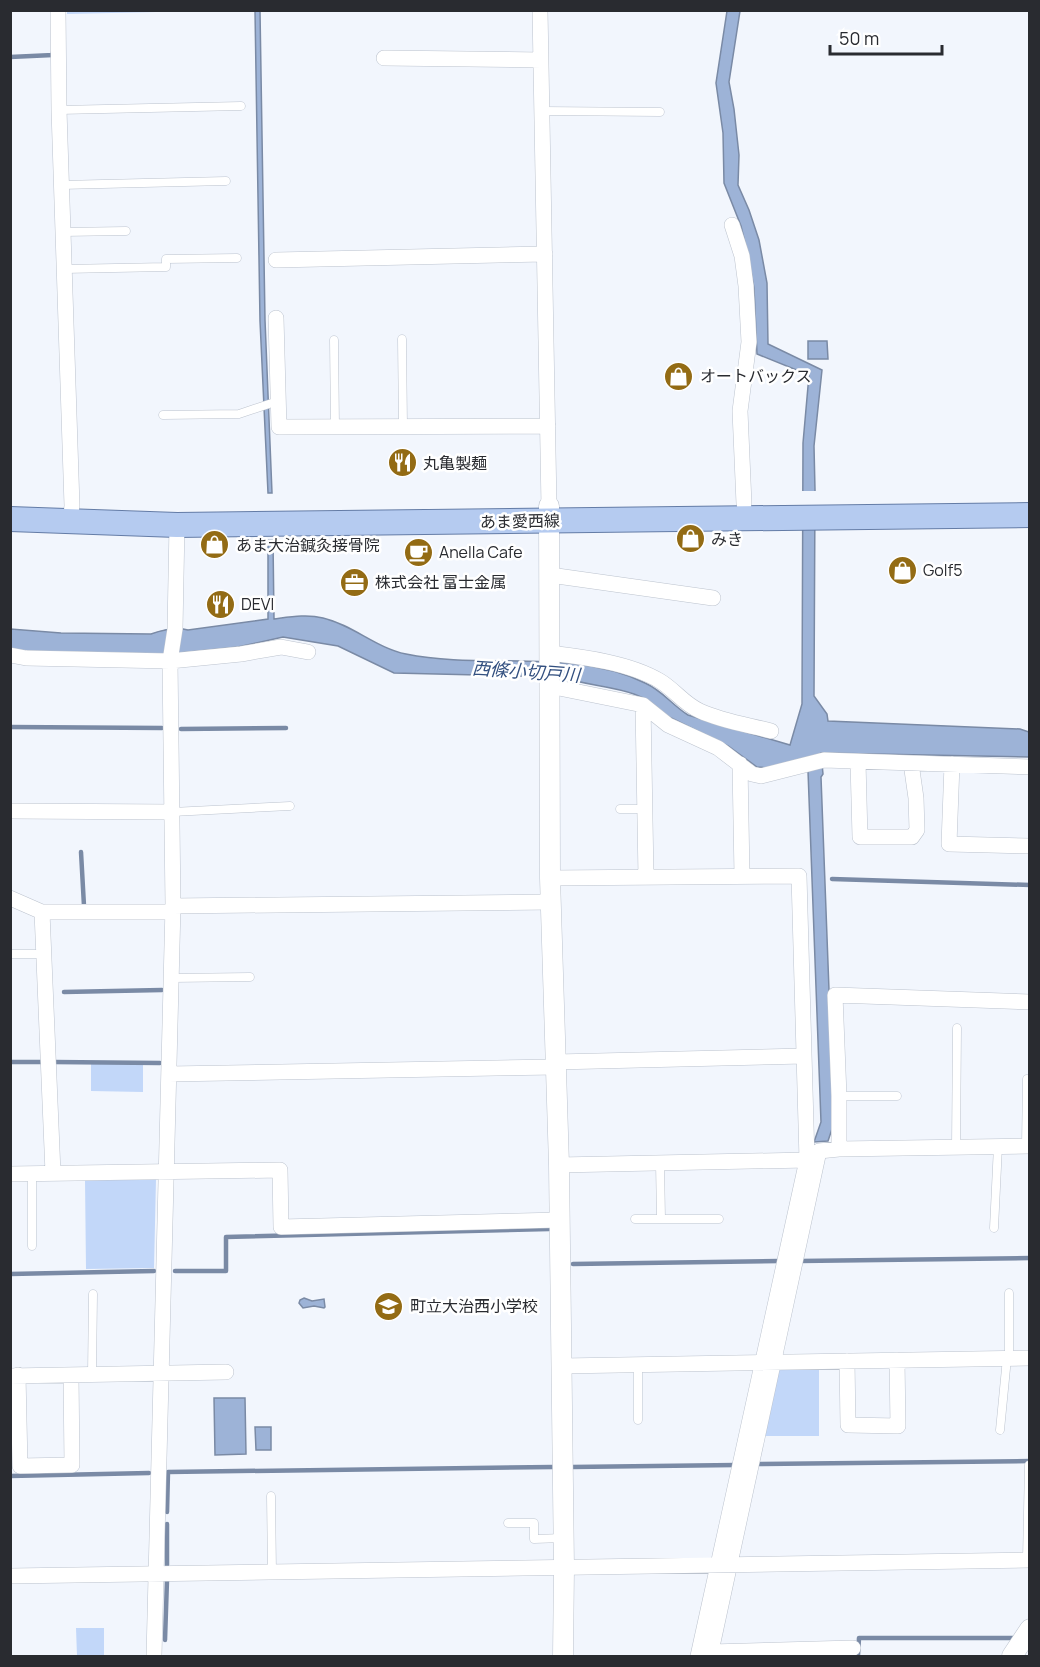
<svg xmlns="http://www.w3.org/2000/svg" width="1040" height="1667" font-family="Manrope,'Noto Sans JP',sans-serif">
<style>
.green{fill:#c2d7f9}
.water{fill:#9db3d7;stroke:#7a8aa5;stroke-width:1.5}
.pier{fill:#f2f6fd}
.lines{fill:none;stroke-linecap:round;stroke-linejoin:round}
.stream{stroke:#7a8aa5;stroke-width:4.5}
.service-casing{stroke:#bcc3ce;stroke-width:9}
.minor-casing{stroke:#bcc3ce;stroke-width:16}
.tertiary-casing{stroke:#bcc3ce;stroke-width:21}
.primary-casing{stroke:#647ca6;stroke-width:26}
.service{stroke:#fff;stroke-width:8}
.minor{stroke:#fff;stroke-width:15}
.tertiary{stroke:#fff;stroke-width:20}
.primary{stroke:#b5cbf0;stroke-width:24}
.labels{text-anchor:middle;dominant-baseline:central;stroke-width:5;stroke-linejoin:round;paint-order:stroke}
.poi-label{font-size:16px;fill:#292b30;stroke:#fff;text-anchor:start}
.street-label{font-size:16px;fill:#292b30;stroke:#fff}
.water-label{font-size:18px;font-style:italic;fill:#324f7f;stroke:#fff}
</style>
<rect width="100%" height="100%" fill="#f2f6fd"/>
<path class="green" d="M246 10 67 14V10Z
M91 1064H143V1092L91 1091Z
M156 1179 154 1268 86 1269 85 1180Z
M778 1368H819V1436H763Z
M76 1628H104V1656H77Z"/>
<path class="water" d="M255 11H260L265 320 272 493H268L260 321Z
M727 11H740L729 82 734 109 739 155 738 185 749 210 759 240 767 283 768 344 822 370 814 446 815 490 814 696 827 714 828 721 1020 729 1029 732V757L821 753 823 774 821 777 834 1123 828 1141 814 1142 821 1122 808 771 757 767 728 746 663 714C642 685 594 689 562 677L394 673 338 646 283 637 238 647 160 655 11 651V629L61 633 151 634C162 630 176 626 188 630L268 619V540H273L274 619C290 617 307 614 323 618 353 625 376 648 406 654 484 670 571 647 645 683 663 691 672 705 688 715L790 745 802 704 803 443 809 375 757 354 754 288 748 255 741 226 724 183 723 133 716 83Z
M808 341H827L828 359H808Z
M304 1298 312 1301 324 1299 325 1307 324 1308 314 1306 303 1308 299 1303 300 1300Z
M214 1398H245L246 1454 215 1455Z
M255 1427H271V1450H256Z"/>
<path class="pier" d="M799 491H817V530H799Z"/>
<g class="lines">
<path class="stream" d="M10 57 53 55V52
M10 727 162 728
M181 729 286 728
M81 852 84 906
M832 879 1030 885
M64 992 162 990
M10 1062H43
M54 1062 160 1063
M800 1261 1030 1258
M573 1264 779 1261
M175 1271H226V1237L549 1229
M10 1274 154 1271
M756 1464 1030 1461
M572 1467 736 1465
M10 1476 149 1473
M167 1512 168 1472 553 1467
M167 1565V1524
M165 1640 167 1580
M852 1655H858L859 1638H1013"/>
<defs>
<path id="service" d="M59 110 241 106
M542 111 660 112
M61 185 226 181
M63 232 126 231
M64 269 166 267V259L237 258
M402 339 403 427
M334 340 335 427
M163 415 239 414 278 401
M620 809H645
M172 812 290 806
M10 954H44
M172 978 250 977
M839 1096H897
M1026 1146 1027 1079
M956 1147 957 1028
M660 1163 661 1219
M32 1174V1246
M635 1219H719
M994 1228 998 1146
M1009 1293V1358
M92 1374 93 1294
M638 1420V1365
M1000 1430 1007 1358
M271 1496 272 1572
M508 1523H534V1539L563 1538
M1027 1560 1029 1465"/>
<path id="minor" d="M58 10 59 110 72 506 70 521
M540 10 549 506
M384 58 541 60
M732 225 742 256 746 286 749 342 740 411 744 504
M276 260 545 254
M276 318 279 427 548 426
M550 575 713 598
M549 653C584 657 630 663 660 681 675 690 684 704 700 711 722 721 748 725 771 731
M10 655 26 658 170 661 241 654 281 647 308 652
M549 686 643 705 668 725 718 748 752 774 761 776 824 760 1030 767
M643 705 646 877
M858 762 860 837H912L917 830 916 798 911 763
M740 764 742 876
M952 764 949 844 1030 846
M10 811 172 812
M550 878 799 876 807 1160 698 1656
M10 898 42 912H173
M173 906 550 902
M42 912 53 1173
M556 1062 804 1056
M169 1074 556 1067
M839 1149V1096L835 995 1030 1002
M559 1165 807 1160 819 1151 839 1149 1030 1146
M10 1174 280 1170 281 1227 560 1220
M847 1361 848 1425 898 1426 897 1360
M562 1366 1030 1358
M18 1375 20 1466 72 1465 71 1375
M10 1376 226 1372
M10 1576 1030 1560
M711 1652 853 1648
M154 1656 173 906 170 661 175 629 177 525
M710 1656 819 1151"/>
<path id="tertiary" d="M549 506 550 878 559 1165 564 1568 563 1656
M1012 1656 1030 1629"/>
<path id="primary" d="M10 519 177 525 1030 515"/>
</defs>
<use href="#service" class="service-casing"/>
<use href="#minor" class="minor-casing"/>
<use href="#tertiary" class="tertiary-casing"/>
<use href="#primary" class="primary-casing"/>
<use href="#service" class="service"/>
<use href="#minor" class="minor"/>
<use href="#tertiary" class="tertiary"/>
<use href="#primary" class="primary"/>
</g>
<defs>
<symbol id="shop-disc" viewBox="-11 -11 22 22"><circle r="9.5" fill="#936b14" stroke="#fff"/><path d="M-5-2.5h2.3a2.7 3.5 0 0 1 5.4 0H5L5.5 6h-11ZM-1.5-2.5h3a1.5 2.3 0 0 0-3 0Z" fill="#fff"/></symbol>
<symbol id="restaurant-disc" viewBox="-11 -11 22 22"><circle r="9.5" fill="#936b14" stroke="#fff"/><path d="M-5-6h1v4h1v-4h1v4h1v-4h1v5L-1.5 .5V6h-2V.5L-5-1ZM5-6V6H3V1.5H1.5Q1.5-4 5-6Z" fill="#fff"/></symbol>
<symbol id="cafe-disc" viewBox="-11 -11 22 22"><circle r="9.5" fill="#936b14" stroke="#fff"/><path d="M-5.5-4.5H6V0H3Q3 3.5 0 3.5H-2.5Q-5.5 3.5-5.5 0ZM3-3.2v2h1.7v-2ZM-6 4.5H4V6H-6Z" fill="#fff"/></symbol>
<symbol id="office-disc" viewBox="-11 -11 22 22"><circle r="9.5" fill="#936b14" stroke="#fff"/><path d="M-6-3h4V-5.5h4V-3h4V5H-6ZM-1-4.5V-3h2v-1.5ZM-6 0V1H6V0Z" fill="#fff"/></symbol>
<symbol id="school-disc" viewBox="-11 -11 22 22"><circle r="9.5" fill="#936b14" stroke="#fff"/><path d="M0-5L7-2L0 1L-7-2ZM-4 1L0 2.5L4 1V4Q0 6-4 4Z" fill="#fff"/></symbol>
</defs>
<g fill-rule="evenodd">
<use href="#shop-disc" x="662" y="360" width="33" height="33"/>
<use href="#restaurant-disc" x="386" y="446" width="33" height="33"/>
<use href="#shop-disc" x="674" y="522" width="33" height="33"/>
<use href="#shop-disc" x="198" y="528" width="33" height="33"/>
<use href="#cafe-disc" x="402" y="536" width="33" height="33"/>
<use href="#shop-disc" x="886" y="554" width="33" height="33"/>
<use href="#office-disc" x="338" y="566" width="33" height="33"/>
<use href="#restaurant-disc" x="204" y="588" width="33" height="33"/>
<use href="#school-disc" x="372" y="1290" width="33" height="33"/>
</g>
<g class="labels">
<g class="poi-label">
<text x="700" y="376">オートバックス</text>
<text x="423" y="463">丸亀製麺</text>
<text x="711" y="539">みき</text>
<text x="236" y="545">あま大治鍼灸接骨院</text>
<text x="439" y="552">Anella Cafe</text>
<text x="923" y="570">Golf5</text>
<text x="375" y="582">株式会社 富士金属</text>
<text x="241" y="604">DEVI</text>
<text x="410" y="1306">町立大治西小学校</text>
</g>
<g class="street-label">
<text transform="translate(520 521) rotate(-1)">あま愛西線</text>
</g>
<g class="water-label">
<text transform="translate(526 671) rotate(4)">西條小切戸川</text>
</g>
</g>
<rect width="1040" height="1667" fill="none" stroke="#292b30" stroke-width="24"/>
<path d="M830 45v9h112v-9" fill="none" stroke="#292b30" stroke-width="3"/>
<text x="839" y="45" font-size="18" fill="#292b30" stroke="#ffffff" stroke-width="4.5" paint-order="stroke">50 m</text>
</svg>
